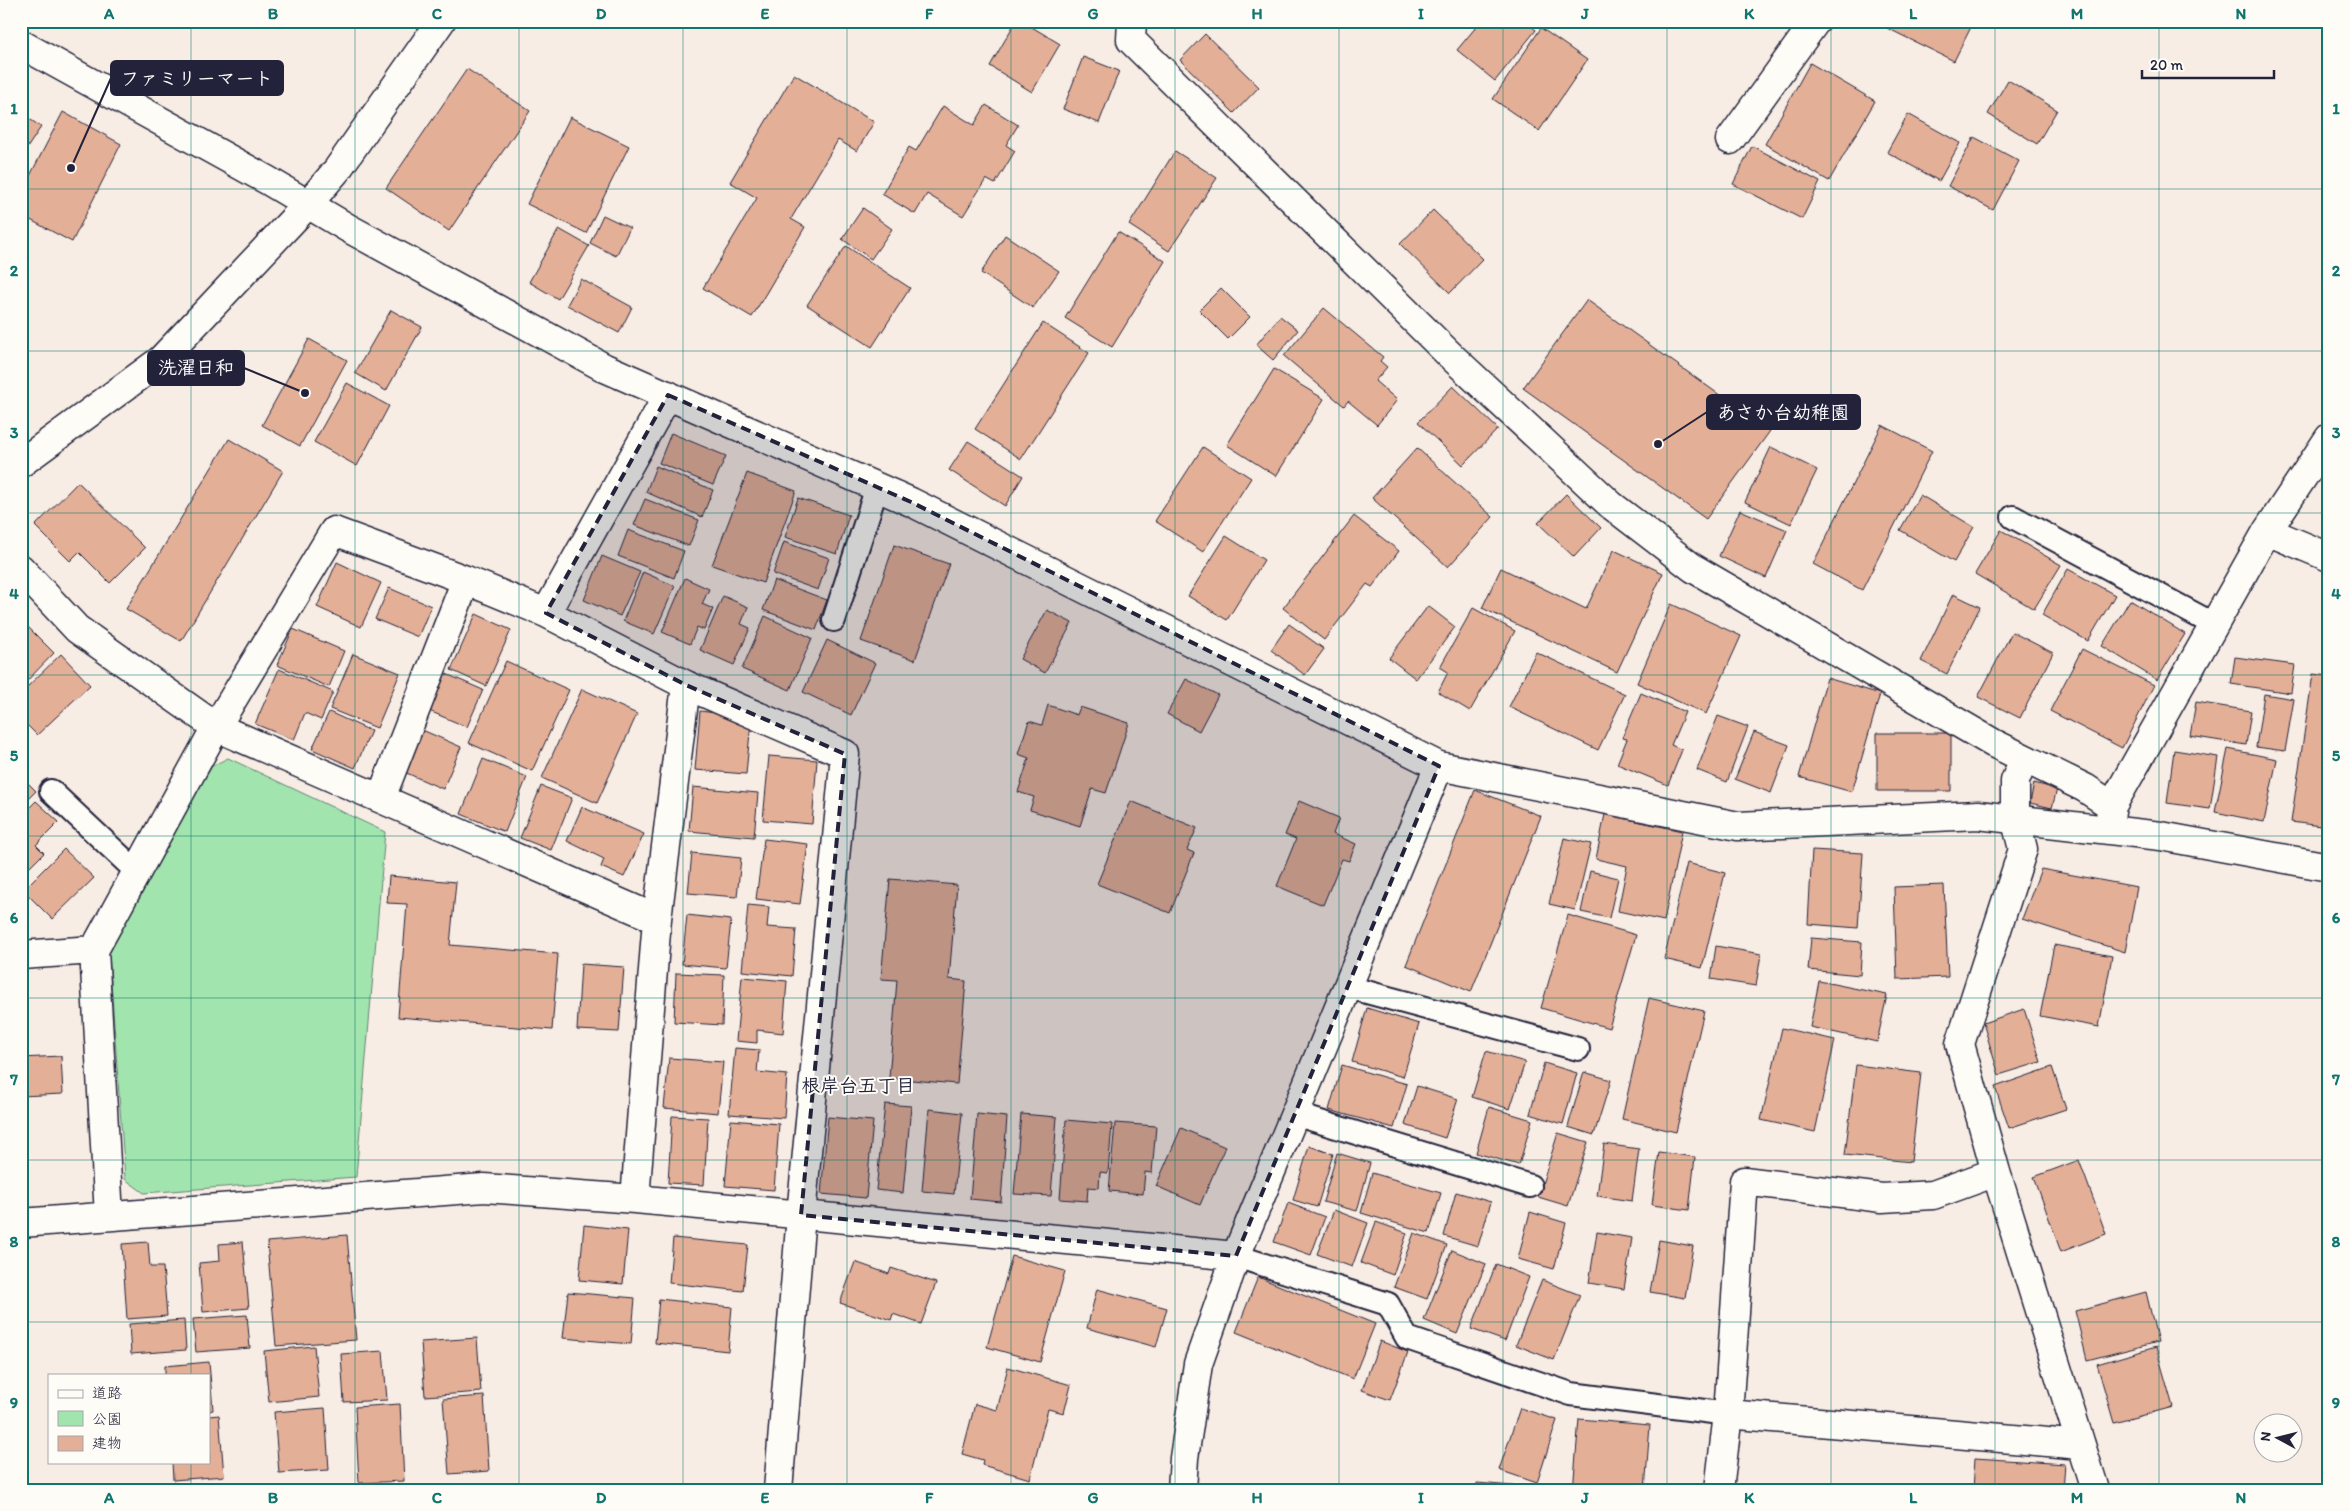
<svg xmlns="http://www.w3.org/2000/svg" width="2350" height="1511" font-family="Itim,'Klee One',sans-serif">
<style>
.green{fill:#a2e4ae;stroke:#628374}
.building{fill:#e4af97;stroke:#22223b}
.lines{fill:none;stroke-linecap:round;stroke-linejoin:round}
.service-casing{stroke:#22223b;stroke-width:26}
.minor-casing{stroke:#22223b;stroke-width:31}
.tertiary-casing{stroke:#22223b;stroke-width:31}
.service{stroke:#fdfcf7;stroke-width:22}
.minor{stroke:#fdfcf7;stroke-width:28}
.tertiary{stroke:#fdfcf7;stroke-width:28}
.marked{fill:#22223b;fill-opacity:0.2;stroke:#22223b;stroke-width:4;stroke-dasharray:10 6;stroke-linejoin:round}
.grid{fill:none;stroke:#0f766e;stroke-width:1;stroke-opacity:0.55}
.labels{text-anchor:middle;dominant-baseline:central;stroke-width:4;stroke-linejoin:round;paint-order:stroke}
.neighbourhood-label{font-size:19px;font-weight:bold;fill:#22223b;stroke:#fdfcf7}
.leader{fill:none;stroke:#22223b;stroke-width:2}
.callout-dot{fill:#22223b;stroke:#fdfcf7;stroke-width:2}
.callout{fill:#22223b;stroke:#22223b;stroke-width:2}
.callout-label{font-size:19px;text-anchor:middle;font-weight:bold;fill:#fff}
.neatline{fill:none;stroke:#0f766e;stroke-width:2}
.grid-label{font-size:16px;text-anchor:middle;font-weight:bold;fill:#0f766e}
</style>
<rect width="100%" height="100%" fill="#f8ede4"/>
<filter id="ink" filterUnits="userSpaceOnUse"><feTurbulence type="fractalNoise" baseFrequency=".02" numOctaves="2"/><feDisplacementMap in="SourceGraphic" scale="10" xChannelSelector="R" yChannelSelector="G"/><feConvolveMatrix kernelMatrix="1 2 1 2 8 2 1 2 1" color-interpolation-filters="sRGB"/></filter>
<g filter="url(#ink)">
<path class="green" d="M228 758 385 832 356 1177 144 1193 125 1179 109 953 112 935 212 766Z"/>
<path class="building" d="M1016 21H1022L1060 44 1032 92 990 66Z
M1481 21H1525L1536 30 1495 81 1457 50Z
M1891 21H1974L1954 61 1887 28Z
M1541 28 1587 60 1539 131 1493 99Z
M1205 34 1259 87 1234 113 1180 60Z
M1083 57 1119 71 1099 123 1063 109Z
M1810 63 1875 101 1829 181 1765 144Z
M467 69 530 111 449 231 386 188Z
M794 74 874 122 857 151 838 140 791 219 805 227 752 317 703 288 757 198 730 182Z
M2008 80 2057 110 2037 144 1988 114Z
M986 105 1018 125 1006 145 1015 151 995 184 986 179 963 216 927 194 915 214 882 194 909 147 916 151 943 106 974 125Z
M63 112 121 144 72 242 21 215V193Z
M21 113 41 127 21 157Z
M1908 114 1960 143 1939 181 1887 152Z
M570 117 629 146 586 233 527 204Z
M1974 137 2019 161 1993 210 1948 186Z
M1752 146 1820 182 1802 219 1733 184Z
M1175 151 1217 178 1169 251 1129 225Z
M863 208 892 229 871 259 842 239Z
M1433 210 1483 259 1450 293 1400 244Z
M603 215 630 228 616 256 590 243Z
M559 229 589 246 558 299 529 282Z
M1118 232 1165 261 1112 347 1065 318Z
M1005 235 1059 271 1033 308 981 273Z
M846 246 910 288 872 347 807 305Z
M581 279 632 307 619 333 567 305Z
M1221 288 1250 317 1228 339 1199 310Z
M1587 300 1770 431 1706 519 1523 388Z
M1324 308 1383 357 1380 361 1387 367 1375 381 1397 400 1377 425 1348 401 1344 406 1284 356Z
M391 310 422 327 386 391 355 373Z
M1280 316 1298 330 1273 360 1256 345Z
M1043 323 1089 353 1021 459 975 429Z
M309 339 347 360 300 446 262 425Z
M1274 369 1324 399 1276 476 1227 445Z
M347 383 389 406 357 466 314 442Z
M1453 386 1498 429 1463 465 1418 422Z
M1882 425 1932 451 1862 590 1813 564Z
M671 433 726 456 713 485 659 463Z
M229 439 283 471 181 641 126 609Z
M968 441 1023 476 1005 506 949 470Z
M1203 447 1251 478 1203 552 1155 521Z
M1771 447 1817 470 1791 524 1745 502Z
M1417 448 1493 517 1448 567 1372 498Z
M656 466 713 490 702 517 646 492Z
M747 473 796 491 763 583 712 565Z
M78 482 145 548 110 583 79 552 70 561 35 526Z
M1566 494 1601 528 1574 557 1538 523Z
M1920 495 1974 527 1954 562 1900 530Z
M798 498 849 515 837 554 785 537Z
M645 499 699 520 689 546 634 525Z
M1740 510 1787 530 1766 578 1719 556Z
M1354 516 1399 551 1372 587 1367 584 1324 640 1283 608Z
M628 530 684 551 674 578 618 556Z
M2001 530 2061 565 2034 609 1975 574Z
M1226 536 1264 560 1227 620 1188 596Z
M784 542 829 558 818 590 773 574Z
M894 545 949 564 915 660 861 641Z
M1614 550 1663 573 1617 672 1482 608 1501 568 1586 609Z
M602 556 640 572 620 616 584 600Z
M337 562 381 583 361 627 317 607Z
M2068 569 2115 595 2088 641 2042 615Z
M643 572 675 586 654 634 623 621Z
M685 578 709 589 702 604 713 609 704 630 697 627 690 644 662 632Z
M774 580 827 600 816 630 763 610Z
M389 588 431 606 418 637 375 619Z
M1953 594 1980 607 1947 674 1921 661Z
M723 596 748 607 741 624 750 628 734 665 700 650Z
M2130 600 2185 634 2157 680 2102 646Z
M1671 604 1741 636 1706 714 1637 683Z
M1428 606 1455 627 1416 679 1389 658Z
M1473 608 1515 631 1470 711 1438 692 1448 672 1440 667Z
M1047 610 1072 623 1045 673 1020 659Z
M476 614 511 630 486 686 451 670Z
M765 616 812 638 790 690 742 669Z
M1289 624 1324 649 1305 675 1271 650Z
M26 625 54 653 21 687V630Z
M293 629 344 651 329 687 277 665Z
M2012 632 2053 653 2020 718 1978 697Z
M827 640 875 663 851 715 803 692Z
M2082 649 2154 685 2122 748 2050 711Z
M1536 652 1625 694 1598 750 1509 707Z
M61 654 90 685 37 735 21 719V693Z
M353 654 400 673 377 728 330 709Z
M2235 657 2295 665 2291 693 2231 684Z
M506 661 569 690 532 771 469 743Z
M279 669 333 692 321 720 305 713 294 740 255 724Z
M444 673 483 690 467 727 427 710Z
M2313 674 2329 676 2328 827 2291 822Z
M1827 678 1880 694 1852 792 1799 777Z
M1186 679 1218 695 1199 731 1167 714Z
M582 689 637 714 597 803 542 778Z
M1641 693 1685 712 1671 745 1682 750 1668 785 1617 764 1627 739 1622 738Z
M2264 694 2294 699 2285 751 2256 747Z
M2196 702 2251 711 2246 745 2190 736Z
M1048 705 1077 715 1080 707 1129 723 1106 793 1092 789 1080 826 1030 810 1034 797 1018 792 1029 758 1018 754 1029 721 1042 725Z
M700 711 732 715V721L751 722 746 774 695 770Z
M329 712 371 731 355 768 312 749Z
M1718 716 1748 727 1727 782 1697 770Z
M420 729 461 747 443 789 402 771Z
M1754 732 1789 745 1771 793 1735 779Z
M1877 733H1951V791H1877Z
M2228 749 2277 759 2264 822 2215 812Z
M2174 750 2218 757 2210 809 2167 803Z
M769 756 817 760 812 824 763 820Z
M483 759 527 777 505 832 461 814Z
M21 776 36 791 21 806Z
M2034 783 2057 789 2052 808 2030 803Z
M541 786 572 798 551 850 520 838Z
M693 787 758 793 754 837 689 831Z
M1475 790 1541 816 1471 992 1406 965Z
M36 801 59 822 36 845 44 853 23 874 21 816Z
M1131 801 1197 828 1187 850 1194 853 1170 913 1097 884Z
M1299 801 1339 818 1333 834 1356 844 1349 861 1342 859 1323 905 1277 886 1296 839 1285 835Z
M582 807 644 834 624 877 601 867 604 859 567 841Z
M1605 814 1682 831 1664 921 1618 911 1627 866 1596 859Z
M1564 838 1591 844 1575 910 1549 904Z
M764 839 808 844 800 904 756 899Z
M64 849 94 878 52 919 23 890Z
M1812 850 1863 853 1858 928 1808 924Z
M692 853 741 858 737 897 688 893Z
M1687 863 1725 873 1702 968 1664 959Z
M2041 869 2137 887 2125 952 2022 919Z
M1590 871 1618 878 1609 918 1581 912Z
M389 876 456 882 450 945 558 954 552 1030 398 1017 407 904 387 903Z
M890 879 957 885 949 979 966 981 957 1084 889 1078 897 980 881 979Z
M1944 885 1948 977 1897 979 1894 887Z
M748 905 769 907 767 927 796 929 792 976 742 971Z
M687 915 731 920 726 968 682 964Z
M1568 915 1636 935 1609 1028 1541 1008Z
M1811 938 1862 942 1860 975 1808 970Z
M2054 945 2112 956 2099 1027 2040 1016Z
M1716 946 1761 954 1756 986 1711 979Z
M581 964 624 967 619 1032 577 1030Z
M676 973 724 975 722 1025 674 1022Z
M742 977 787 981 783 1033 757 1030V1043L736 1041Z
M1819 981 1887 995 1877 1042 1810 1027Z
M1649 998 1704 1011 1676 1132 1622 1119Z
M1367 1008 1419 1024 1403 1077 1352 1062Z
M2024 1009 2041 1062 1999 1075 1983 1023Z
M1782 1028 1835 1040 1815 1132 1761 1120Z
M735 1048 759 1050 757 1072 787 1075 784 1118 729 1114Z
M1486 1051 1525 1062 1510 1109 1472 1097Z
M61 1056 63 1094 21 1096V1058Z
M669 1058 723 1062 718 1113 664 1108Z
M1544 1063 1577 1073 1563 1124 1530 1114Z
M1342 1065 1407 1084 1394 1128 1329 1110Z
M1856 1065 1921 1073 1911 1162 1845 1155Z
M2052 1067 2066 1109 2009 1128 1995 1087Z
M1584 1072 1611 1080 1594 1135 1568 1127Z
M1417 1086 1458 1099 1445 1138 1405 1125Z
M885 1104 911 1106 903 1193 876 1190Z
M1489 1107 1532 1120 1519 1165 1476 1153Z
M929 1109 962 1113 954 1194 922 1191Z
M977 1114 1007 1117 1001 1202 970 1199Z
M1021 1114 1057 1117 1051 1196 1014 1194Z
M672 1116 708 1118 704 1185 668 1183Z
M828 1117 873 1121 866 1198 821 1194Z
M731 1120 779 1124 774 1190 725 1186Z
M1066 1120 1112 1124 1108 1173 1100 1172 1099 1188 1088 1187 1087 1201 1060 1199Z
M1115 1123 1156 1126 1152 1173 1145 1172 1143 1194 1109 1191Z
M1181 1128 1225 1147 1200 1205 1156 1186Z
M1558 1133 1588 1142 1568 1206 1538 1197Z
M1604 1144 1639 1149 1632 1201 1597 1196Z
M1309 1146 1333 1154 1317 1207 1293 1200Z
M1659 1152 1695 1157 1689 1210 1652 1205Z
M1337 1153 1370 1163 1357 1211 1323 1202Z
M2079 1160 2106 1234 2061 1252 2034 1177Z
M1372 1173 1441 1193 1429 1233 1361 1213Z
M1456 1192 1491 1202 1478 1246 1444 1236Z
M1288 1203 1325 1217 1311 1255 1274 1242Z
M1334 1210 1368 1223 1352 1267 1317 1254Z
M1530 1212 1566 1223 1554 1269 1518 1259Z
M1376 1222 1407 1233 1393 1275 1361 1263Z
M584 1225 628 1230 623 1284 579 1280Z
M1597 1232 1632 1238 1624 1289 1589 1283Z
M1414 1233 1447 1245 1427 1299 1394 1287Z
M347 1235 356 1340 276 1346 267 1242Z
M673 1238 748 1245 743 1291 669 1283Z
M1659 1240 1693 1246 1685 1298 1650 1292Z
M148 1242 150 1267H163L167 1316 127 1319 122 1244Z
M243 1242 249 1308 203 1312 199 1263 220 1261 219 1244Z
M1452 1250 1486 1264 1457 1334 1424 1320Z
M1012 1256 1065 1271 1040 1362 987 1347Z
M855 1262 889 1274 891 1268 936 1283 921 1324 893 1314 891 1320 840 1303Z
M1496 1264 1529 1277 1505 1341 1471 1329Z
M1258 1277 1375 1324 1353 1379 1236 1332Z
M1542 1280 1580 1295 1554 1360 1516 1345Z
M1097 1289 1167 1308 1156 1347 1087 1328Z
M568 1292 635 1298 631 1344 563 1338Z
M2146 1292 2158 1342 2087 1360 2075 1311Z
M659 1299 732 1307 728 1351 655 1343Z
M247 1315 250 1348 196 1352 193 1319Z
M184 1320 186 1350 131 1354 129 1324Z
M477 1338 481 1392 425 1396 421 1342Z
M1380 1341 1408 1352 1390 1400 1362 1390Z
M314 1346 319 1397 269 1402 264 1351Z
M2156 1347 2173 1407 2114 1423 2097 1364Z
M383 1351 387 1400 344 1402 341 1354Z
M209 1362 213 1410 209 1411V1375H165V1366Z
M1008 1367 1071 1385 1064 1413 1048 1409 1030 1479 982 1465 983 1460 962 1454 975 1404 997 1410Z
M484 1396 489 1471 449 1474 443 1399Z
M400 1404 404 1481 359 1483 355 1407Z
M325 1408 329 1470 279 1473 274 1412Z
M1520 1408 1557 1420 1537 1483 1499 1470Z
M219 1415 224 1476 173 1480 172 1462H209V1416Z
M1579 1419 1650 1425 1645 1490H1573Z
M1975 1458 2065 1464 2063 1490H1973Z
M1477 1483 1513 1486V1490H1476Z"/>
<g class="lines">
<defs>
<path id="service" d="M2013 517 2215 625
M834 620 877 487
M51 791 137 872
M1348 987 1578 1049
M1294 1114 1530 1186
M1236 1256 1388 1304 1407 1338 1571 1394 1728 1414"/>
<path id="minor" d="M1132 21 1131 40 1452 357 1611 505 1693 568 1993 743 2085 788 2112 806
M1730 140 1816 21
M21 463 161 360 308 204 337 170 441 21
M2267 531 2329 557
M21 569 77 629 216 727 657 919 686 685
M546 613 668 395
M2024 759 2015 781V818L2023 849 1960 1044 1996 1172 2095 1490
M381 798 466 580
M2109 824 2112 806 2267 531 2329 438
M94 950 109 1216
M21 955 94 950 216 727 334 531 466 580 546 613 686 685 845 754 801 1215 778 1490
M635 1199 657 919
M21 1223 484 1188 635 1199 1236 1256
M1728 1414 2081 1445
M1182 1490 1184 1458 1198 1364 1236 1256 1439 766
M1719 1490 1728 1414 1744 1181 1882 1198 1933 1195 1996 1172"/>
<path id="tertiary" d="M21 44 267 180 348 228 605 368 911 502 1439 766 1738 826 1978 815 2161 836 2329 867"/>
</defs>
<use href="#service" class="service-casing"/>
<use href="#minor" class="minor-casing"/>
<use href="#tertiary" class="tertiary-casing"/>
<use href="#service" class="service"/>
<use href="#minor" class="minor"/>
<use href="#tertiary" class="tertiary"/>
</g>
</g>
<path class="marked" d="M668 395 911 502 1439 766 1236 1256 801 1215 845 754 686 685 546 613Z"/>
<path class="grid" d="M191 21V1375M355 21V1490M519 21V1490M683 21V1490M847 21V1490M1011 21V1490M1175 21V1490M1339 21V1490M1503 21V1490M1667 21V1490M1831 21V1490M1995 21V1490M2159 21V1490M21 189H2329M21 351H2329M21 513H2329M21 675H2329M21 836H2329M21 998H2329M21 1160H2329M21 1322H2329M191 1462V1490"/>
<g class="labels">
<g class="neighbourhood-label">
<text x="858" y="1085">根岸台五丁目</text>
</g>
</g>
<path class="leader" d="M71 168L111 78M305 393L244 368M1658 444L1707 412"/>
<g class="callout-dot">
<circle cx="71" cy="168" r="5"/>
<circle cx="305" cy="393" r="5"/>
<circle cx="1658" cy="444" r="5"/>
</g>
<g class="callout">
<rect x="111" y="61" width="172" height="34" rx="5"/>
<rect x="148" y="351" width="96" height="34" rx="5"/>
<rect x="1707" y="395" width="153" height="34" rx="5"/>
</g>
<g class="callout-label">
<text x="197" y="85">ファミリーマート</text>
<text x="196" y="374">洗濯日和</text>
<text x="1783" y="419">あさか台幼稚園</text>
</g>
<rect width="2350" height="1511" fill="none" stroke="#fdfcf7" stroke-width="55"/>
<rect x="48" y="1374" width="162" height="90" fill="#fdfcf7" stroke="#a5a5ac"/>
<rect x="58" y="1390" width="25" height="8" fill="#fdfcf7" stroke="#a5a5ac"/>
<text x="92" y="1398" font-size="15" fill="#22223b">道路</text>
<rect x="58" y="1411" width="25" height="15" fill="#a2e4ae" stroke="#a5a5ac"/>
<text x="92" y="1424" font-size="15" fill="#22223b">公園</text>
<rect x="58" y="1436" width="25" height="15" fill="#e4af97" stroke="#a5a5ac"/>
<text x="92" y="1448" font-size="15" fill="#22223b">建物</text>
<g transform="translate(2278 1438) rotate(277)"><circle r="24" fill="#fdfcf7" stroke="#a5a5ac"/>
<path d="M0-4L9 19L0 12L-9 19Z" fill="#22223b"/>
<text y="-8" font-size="14" font-weight="bold" text-anchor="middle" fill="#22223b">N</text>
</g>
<path d="M2142 70v8h132v-8" fill="none" stroke="#22223b" stroke-width="2.5"/>
<text x="2150" y="70" font-size="15" fill="#22223b" stroke="#fdfcf7" stroke-width="4" paint-order="stroke">20 m</text>
<rect x="28" y="28" width="2294" height="1456" class="neatline"/>
<g class="grid-label">
<text x="109" y="19">A</text>
<text x="273" y="19">B</text>
<text x="437" y="19">C</text>
<text x="601" y="19">D</text>
<text x="765" y="19">E</text>
<text x="929" y="19">F</text>
<text x="1093" y="19">G</text>
<text x="1257" y="19">H</text>
<text x="1421" y="19">I</text>
<text x="1585" y="19">J</text>
<text x="1749" y="19">K</text>
<text x="1913" y="19">L</text>
<text x="2077" y="19">M</text>
<text x="2241" y="19">N</text>
<text x="14" y="114">1</text>
<text x="2336" y="114">1</text>
<text x="14" y="276">2</text>
<text x="2336" y="276">2</text>
<text x="14" y="438">3</text>
<text x="2336" y="438">3</text>
<text x="14" y="599">4</text>
<text x="2336" y="599">4</text>
<text x="14" y="761">5</text>
<text x="2336" y="761">5</text>
<text x="14" y="923">6</text>
<text x="2336" y="923">6</text>
<text x="14" y="1085">7</text>
<text x="2336" y="1085">7</text>
<text x="14" y="1247">8</text>
<text x="2336" y="1247">8</text>
<text x="14" y="1408">9</text>
<text x="2336" y="1408">9</text>
<text x="109" y="1503">A</text>
<text x="273" y="1503">B</text>
<text x="437" y="1503">C</text>
<text x="601" y="1503">D</text>
<text x="765" y="1503">E</text>
<text x="929" y="1503">F</text>
<text x="1093" y="1503">G</text>
<text x="1257" y="1503">H</text>
<text x="1421" y="1503">I</text>
<text x="1585" y="1503">J</text>
<text x="1749" y="1503">K</text>
<text x="1913" y="1503">L</text>
<text x="2077" y="1503">M</text>
<text x="2241" y="1503">N</text>
</g>
</svg>
